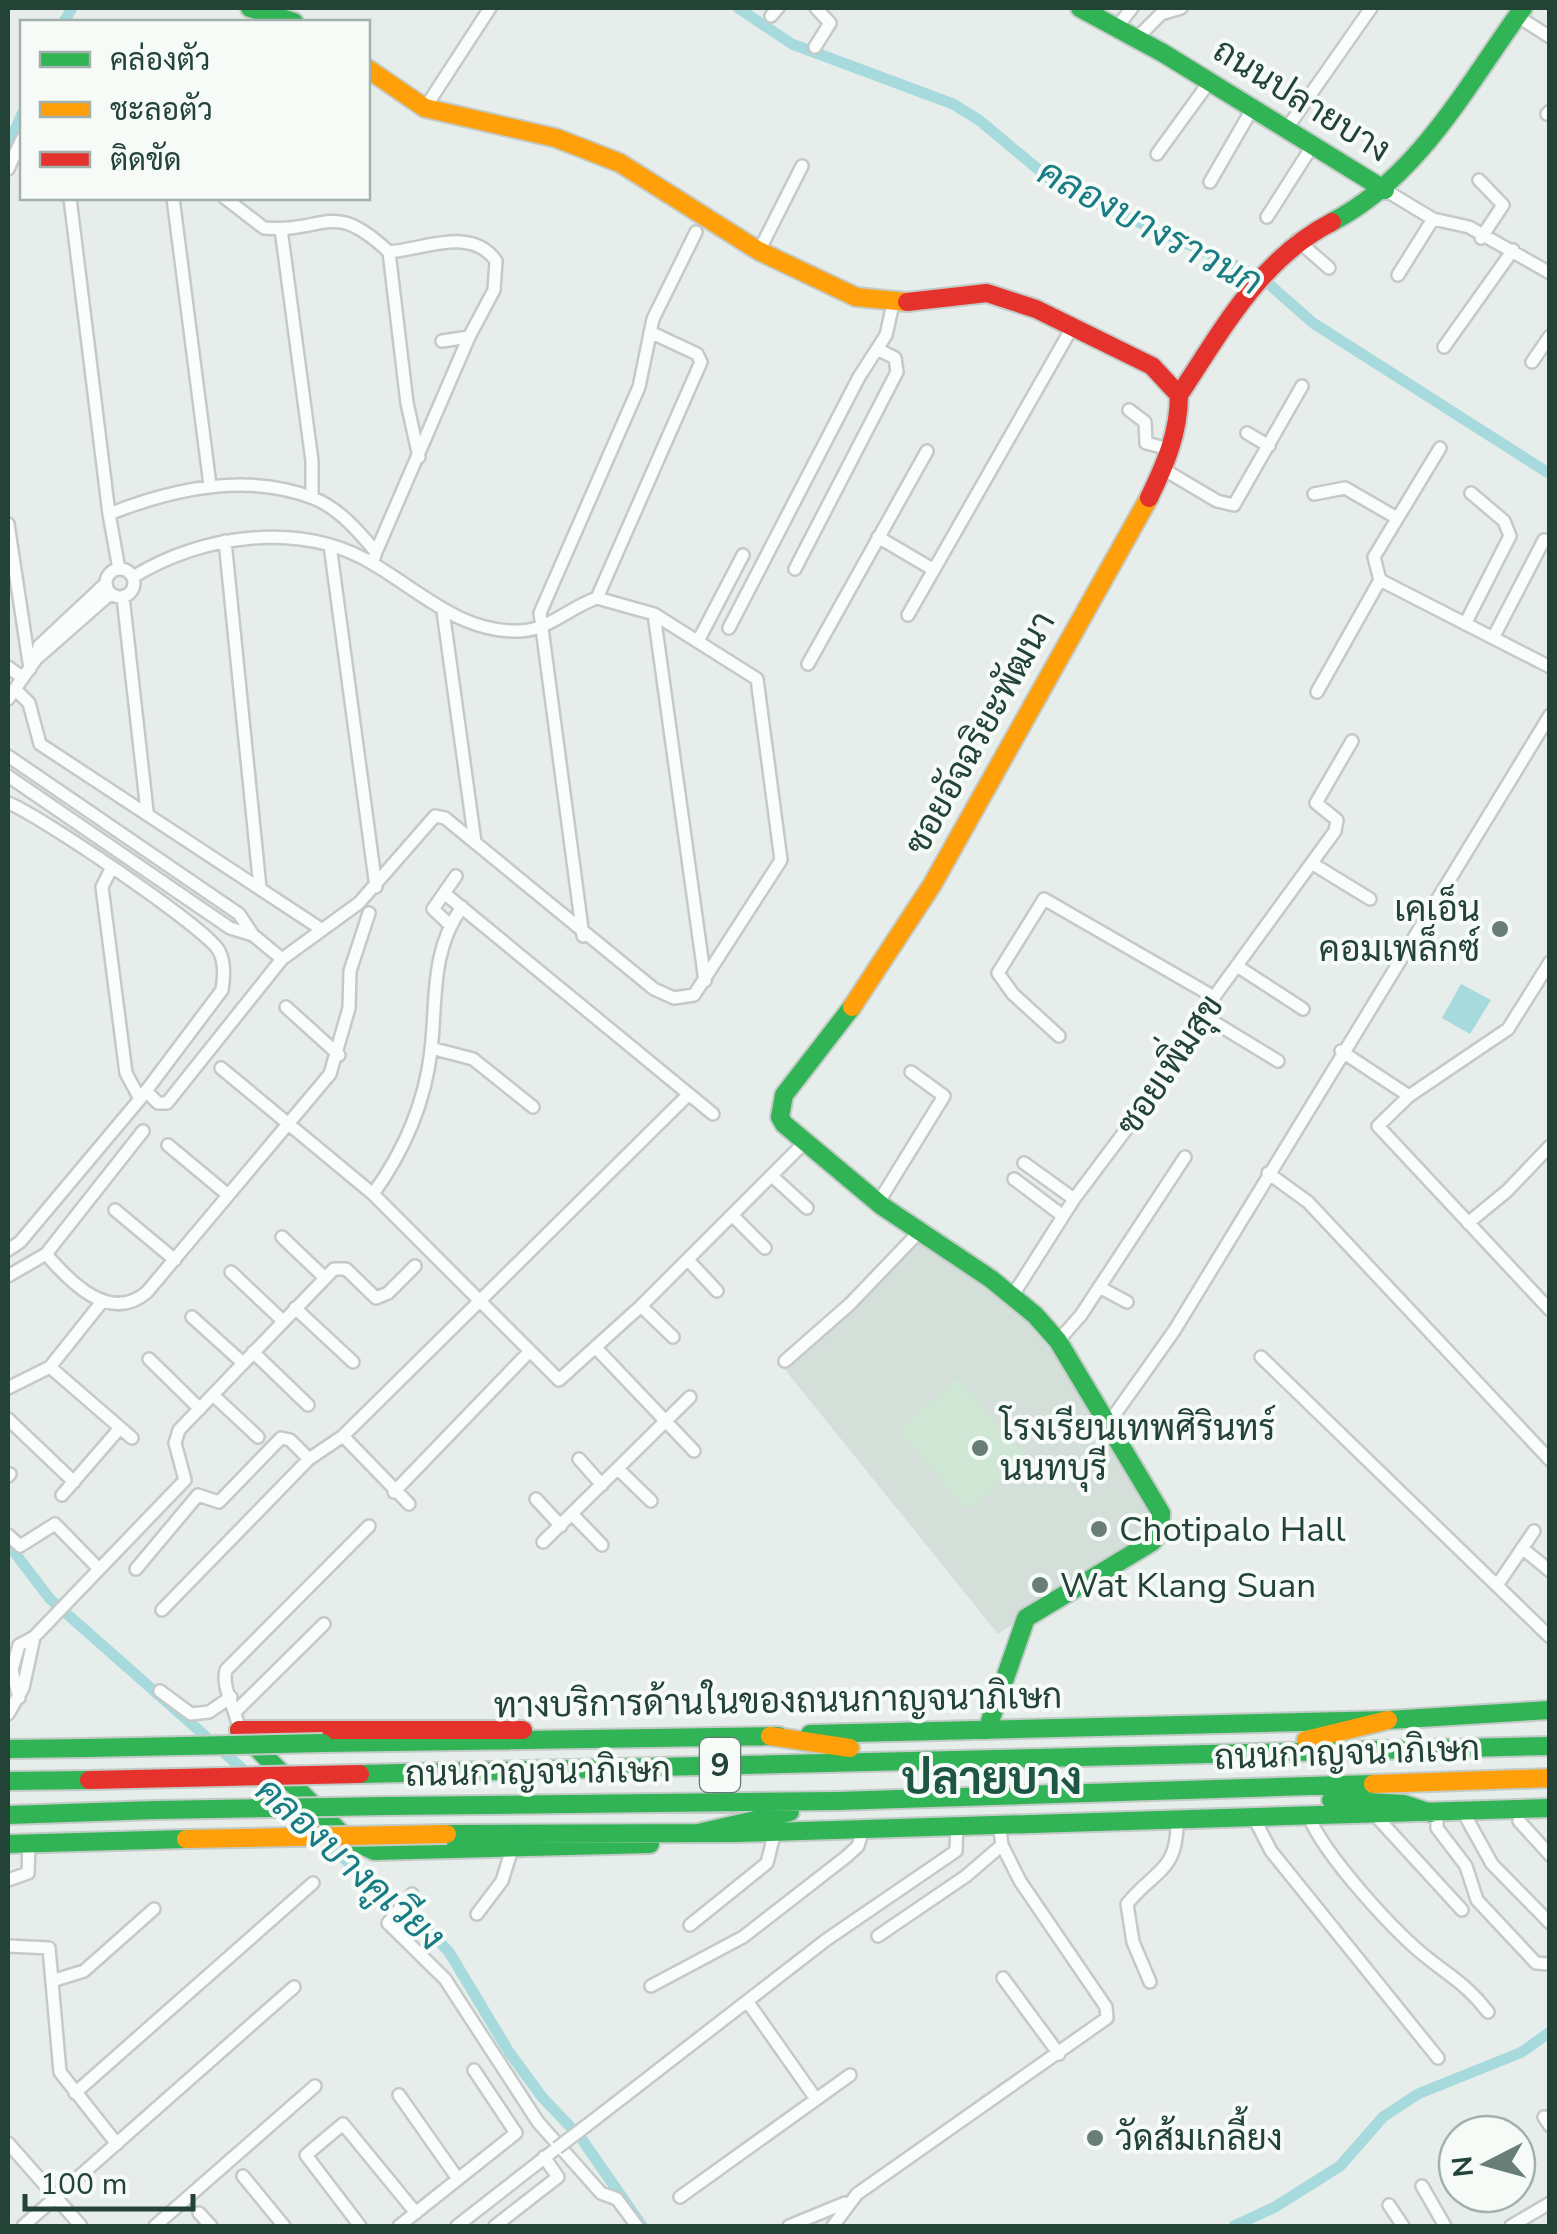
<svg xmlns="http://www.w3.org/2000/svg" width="1557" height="2234" font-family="'Nunito Sans',Sarabun,sans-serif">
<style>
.built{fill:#d5dfda}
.green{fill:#d0e6d5}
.water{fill:#a7dadd}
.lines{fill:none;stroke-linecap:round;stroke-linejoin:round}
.canal{stroke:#a7dadd;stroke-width:11}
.street-casing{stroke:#c4cac7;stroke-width:16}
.fast-casing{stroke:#c3cbc7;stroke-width:22}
.slow-casing{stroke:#c3cbc7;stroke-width:22}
.jam-casing{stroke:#c3cbc7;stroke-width:22}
.street{stroke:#fbfcfc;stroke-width:11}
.fast{stroke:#30b455;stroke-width:18}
.slow{stroke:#ff9f0a;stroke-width:18}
.jam{stroke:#e5322d;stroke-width:18}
.street-bridge-casing{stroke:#c4cac7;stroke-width:16;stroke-linecap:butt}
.fast-bridge-casing{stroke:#c3cbc7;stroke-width:22;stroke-linecap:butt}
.slow-bridge-casing{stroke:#c3cbc7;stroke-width:22;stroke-linecap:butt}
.jam-bridge-casing{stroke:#c3cbc7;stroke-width:22;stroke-linecap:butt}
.street-bridge{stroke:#fbfcfc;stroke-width:11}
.fast-bridge{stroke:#30b455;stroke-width:18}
.slow-bridge{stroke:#ff9f0a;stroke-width:18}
.jam-bridge{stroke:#e5322d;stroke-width:18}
.poi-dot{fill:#687e76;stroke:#f6fbf8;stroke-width:4}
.labels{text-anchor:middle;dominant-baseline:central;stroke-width:8;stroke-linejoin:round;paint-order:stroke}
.shield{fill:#f6fbf8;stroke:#627a71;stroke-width:2.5}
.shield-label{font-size:32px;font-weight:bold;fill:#234337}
.street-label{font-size:35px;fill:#234337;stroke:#f6fbf8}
.poi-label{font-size:35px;fill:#234337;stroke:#f6fbf8;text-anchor:start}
.water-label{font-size:38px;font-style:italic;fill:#187c84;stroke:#f6fbf8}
.district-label{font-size:45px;font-weight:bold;fill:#1d5743;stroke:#f6fbf8}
</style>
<rect width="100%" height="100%" fill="#e7edea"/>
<path class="built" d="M914 1240 1011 1302 1069 1372 1154 1523 1151 1535 998 1634 782 1366Z"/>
<path class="green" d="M958 1378 1029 1460 967 1511 898 1430Z"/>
<path class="water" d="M1461 984 1491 1000 1470 1034 1442 1018Z"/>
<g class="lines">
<path class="canal" d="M738 8 792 44 953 104 979 120 1058 186 1239 267 1270 285 1313 323 1550 474
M64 22 72 8
M8 146 22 114
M8 1544 50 1599 366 1878 415 1916 449 1952 509 2052 542 2097 581 2138 642 2226
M1234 2226 1275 2207 1340 2166 1383 2117 1418 2094 1522 2052 1550 2032"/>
<defs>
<path id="street" d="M771 16 778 8
M1517 16 1550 37
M1117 27 1132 8
M1138 37 1161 14 1181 8
M815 47 830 23 816 8
M425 108 490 8
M1547 114 1550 111
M1287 128 1371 8
M1157 154 1210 81
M8 169 22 139
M1479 180 1503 205 1481 238
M1210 182 1251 111
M1385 190 1433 219 1469 227 1550 273
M70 198 109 514
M173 198 210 485
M225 198 264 228C328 233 331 198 389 252 425 249 472 226 496 261L494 290 469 337 376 552
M1267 217 1311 148
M281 229 312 461V497
M1297 240 1329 268
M759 251 802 166
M389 252 407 403 419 457
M1398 275 1433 219
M442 341 469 337
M1444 347 1513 250
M1532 362 1550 336
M1129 410 1145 422 1146 443 1169 449
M1247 433 1269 446
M1440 448 1374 557 1380 580 1550 667
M1163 469 1217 501 1234 505 1302 386
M1314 494 1345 488 1397 518
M8 524 30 669
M878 537 934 570
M225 541 260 888
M330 545 376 887
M106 583a14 14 0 1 1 28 0a14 14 0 1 1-28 0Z
M119 569 109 514C172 489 247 472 313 498 339 508 359 532 376 552L374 558
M795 569 897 372 895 358 877 349
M133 577C202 534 303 520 375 565 422 593 462 633 520 631 549 630 570 607 597 598L654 614 757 679 781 860 694 995 674 998 654 989 445 818 435 816 359 903 282 959
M123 597 147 811
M597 598 701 362 697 354 650 332
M443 611 475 842
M654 614 705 981
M908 615 1073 326
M1465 624 1510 536 1504 521 1471 493
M729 628 859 377 886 335 893 304
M1493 638 1544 540
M698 641 743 555
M36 659 110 594
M808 664 927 451
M8 667 23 678
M15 689 29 703 40 744 321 929
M1317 692 1380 580
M8 699 36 659 39 646 105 584
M8 756 239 914 253 935 282 959 167 1103H158L146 1091
M8 776 230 928 253 935
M8 803C35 812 208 929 219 951 225 962 224 978 222 990L140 1099 20 1242 8 1250
M1313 864 1370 899
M112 867 102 887 126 1073 140 1099
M444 893 713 1114
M450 925 433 909 456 876
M583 936 540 613 639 387 653 319 696 232
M1550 962 1508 1029 1409 1096 1378 1126 1550 1310
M1237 966 1303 1009
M286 1007 339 1055
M1204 1016 1278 1061
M1059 1036 1013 994 998 973 1044 899 1214 997
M431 1048 473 1059 533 1107
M1341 1051 1409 1096
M221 1068 373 1194 559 1380 641 1306 805 1142
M168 1145 228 1195
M1024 1163 1074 1199
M1268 1173 1308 1202 1550 1460
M772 1176 807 1208
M1014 1179 1063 1216
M373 1194C404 1151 425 1103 431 1050 437 999 430 952 462 907
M878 1203 944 1096 911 1072
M115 1210 175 1260
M733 1216 765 1248
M1468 1223 1507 1191 1550 1146
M282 1237 325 1278
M46 1254 143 1131
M688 1260 717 1291
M231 1272 283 1321
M8 1276 46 1254C70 1282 110 1324 147 1292L330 1074 349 1008 350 971 369 913
M1099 1287 1127 1302
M1013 1295 1074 1199 1164 1079 1214 997 1335 831 1337 820 1316 803 1352 741
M641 1306 673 1337
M295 1308 353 1362
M192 1317 243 1363
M1058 1341 1081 1315 1185 1157
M596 1348 694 1451
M253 1352 308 1405
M1261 1357 1550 1637
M149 1359 200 1409
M785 1361 850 1304 920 1231
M50 1367 132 1438
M8 1388 50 1367 101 1303
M213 1395 258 1437
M8 1419 74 1482
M1108 1424 1174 1331 1550 715
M343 1436 409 1504
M579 1459 602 1485
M618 1469 651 1501
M8 1476 10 1474
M394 1492 528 1353
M62 1495 120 1428
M536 1499 561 1526
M572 1514 602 1545
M8 1535 20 1546 55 1524 99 1569
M543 1542 690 1397
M1522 1548 1550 1571
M136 1569 198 1495 219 1502 281 1438 290 1440 309 1459
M1498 1584 1534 1531
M162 1610 309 1459 343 1436 689 1094
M160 1691 191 1714 209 1712 231 1697
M19 1698 12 1670 19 1645 34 1637 185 1480 175 1443 179 1430 334 1269H346L376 1298 388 1293 415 1266
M237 1710 324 1624
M8 1714 23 1688 34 1637
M239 1730C237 1710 221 1689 226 1670L369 1526
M1437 1813V1828L1466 1866 1477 1900 1536 1963 1548 1964
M1374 1814 1462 1910
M1309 1817C1326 1857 1395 1933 1430 1960 1453 1978 1470 1988 1488 2012
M1254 1818 1271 1851 1438 2058
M1467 1819 1492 1864 1550 1923
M1519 1821 1550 1855
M8 1880 28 1873 29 1843
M412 1894 388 1923 445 1979 538 2122 601 2193 617 2199 637 2226
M477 1914 502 1881 512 1849
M690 1925 767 1863 775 1831
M878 1936 966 1876 1002 1845
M8 1946 49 1948 60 2072 117 2144
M1003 1978 1059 2054
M55 1980 84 1971 154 1909
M1150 1982 1133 1942 1127 1904C1155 1869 1178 1872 1177 1820
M651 1986 743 1937 846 1857 858 1846 863 1829
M747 2001 816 2099
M75 2093 313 1883
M399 2095 458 2179
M1544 2117 1550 2126
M586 2126 826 1940 956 1851 957 1825
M8 2143 81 2226
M243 2176 284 2226
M1422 2186 1445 2226
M680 2197 850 2075
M1389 2205 1403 2226
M199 2213 211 2226
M23 2226 294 1987
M155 2226 315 2086
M360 2226 306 2155 343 2124 416 2213
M399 2226 516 2133 474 2070
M457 2226 557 2148
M495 2226 558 2177 544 2157
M789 2226 845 2203
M833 2226 857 2194 1107 2018 1106 2007 1020 1881 1002 1845 999 1824
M1511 2226 1550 2203"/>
<path id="fast" d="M250 8 294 22
M1080 8 1163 53 1385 190
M1332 222C1419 177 1467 85 1523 8
M852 1007 784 1095 780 1117 784 1124 882 1206 991 1279 1035 1315 1058 1341 1161 1513 1160 1533 1152 1542 1026 1618 987 1730
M239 1730 345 1837 374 1851 650 1844
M810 1734 1388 1720 1550 1710
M323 1743 779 1736
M8 1749 86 1748
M360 1774 1550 1746
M8 1781 89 1780
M1331 1800 1404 1804 1431 1813
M387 1806 837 1801 1373 1784
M8 1815 155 1810
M698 1833 790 1812
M447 1834 736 1833 1550 1808
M8 1844 186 1839"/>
<path id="slow" d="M368 69 425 108 556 138 620 163 759 251 856 297 907 302
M852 1007 932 885 1149 498
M770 1736 850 1748
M1306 1740 1388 1720
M1373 1784 1550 1778"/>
<path id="jam" d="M907 302 987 293 1036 309 1152 366 1179 395C1179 433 1165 465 1149 498
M1179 395C1223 329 1260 259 1332 222
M239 1730H523"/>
</defs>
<use href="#street" class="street-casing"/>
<use href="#fast" class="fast-casing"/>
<use href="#slow" class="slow-casing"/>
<use href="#jam" class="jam-casing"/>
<use href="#street" class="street"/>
<use href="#fast" class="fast"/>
<use href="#slow" class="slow"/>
<use href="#jam" class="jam"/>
<defs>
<path id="street-bridge" d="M557 2148 586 2126"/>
<path id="fast-bridge" d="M86 1748 323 1743
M155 1810 387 1806"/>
<path id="slow-bridge" d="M186 1839 447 1834"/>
<path id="jam-bridge" d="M89 1780 360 1774"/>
</defs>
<use href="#street-bridge" class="street-bridge-casing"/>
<use href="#fast-bridge" class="fast-bridge-casing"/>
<use href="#slow-bridge" class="slow-bridge-casing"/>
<use href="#jam-bridge" class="jam-bridge-casing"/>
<use href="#street-bridge" class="street-bridge"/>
<use href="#fast-bridge" class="fast-bridge"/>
<use href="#slow-bridge" class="slow-bridge"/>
<use href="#jam-bridge" class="jam-bridge"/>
</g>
<g class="poi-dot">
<circle cx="1500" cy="929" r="10"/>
<circle cx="980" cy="1448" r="10"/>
<circle cx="1099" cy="1529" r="10"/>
<circle cx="1040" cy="1585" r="10"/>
<circle cx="1095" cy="2138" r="10"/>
</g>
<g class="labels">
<rect class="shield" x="700" y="1738" width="40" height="54" rx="8"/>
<g class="shield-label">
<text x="720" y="1765">9</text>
</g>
<g class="street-label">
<text transform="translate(1302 100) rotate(32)">ถนนปลายบาง</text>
<text transform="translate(980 733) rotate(-61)">ซอยอัจฉริยะพัฒนา</text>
<text transform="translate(1170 1065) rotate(-56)">ซอยเพิ่มสุข</text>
<text transform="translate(778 1701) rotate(-1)">ทางบริการด้านในของถนนกาญจนาภิเษก</text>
<text transform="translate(1347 1753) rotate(-2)">ถนนกาญจนาภิเษก</text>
<text transform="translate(538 1772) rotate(-1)">ถนนกาญจนาภิเษก</text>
</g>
<g class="poi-label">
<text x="1480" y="909" text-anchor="end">เคเอ็น<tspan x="1480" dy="40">คอมเพล็กซ์</tspan></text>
<text x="1000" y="1428">โรงเรียนเทพศิรินทร์<tspan x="1000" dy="40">นนทบุรี</tspan></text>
<text x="1119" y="1529">Chotipalo Hall</text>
<text x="1060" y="1585">Wat Klang Suan</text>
<text x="1115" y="2138">วัดส้มเกลี้ยง</text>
</g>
<g class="water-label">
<text transform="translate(1150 227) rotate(28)">คลองบางราวนก</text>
<text transform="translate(350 1864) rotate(42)">คลองบางคูเวียง</text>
</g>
<g class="district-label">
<text x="992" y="1779">ปลายบาง</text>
</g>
</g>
<rect width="1557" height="2234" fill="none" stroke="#234337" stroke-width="20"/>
<rect x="20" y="20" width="350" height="180" fill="#f6fbf8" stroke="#a2b1ab" stroke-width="2.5"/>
<rect x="40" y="52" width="50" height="15" fill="#30b455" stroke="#a2b1ab" stroke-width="2.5"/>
<text x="110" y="70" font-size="30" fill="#234337">คล่องตัว</text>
<rect x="40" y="102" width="50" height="15" fill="#ff9f0a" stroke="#a2b1ab" stroke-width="2.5"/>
<text x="110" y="120" font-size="30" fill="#234337">ชะลอตัว</text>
<rect x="40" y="152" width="50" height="15" fill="#e5322d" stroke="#a2b1ab" stroke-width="2.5"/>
<text x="110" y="170" font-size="30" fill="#234337">ติดขัด</text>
<g transform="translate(1487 2164) rotate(264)"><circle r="48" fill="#f6fbf8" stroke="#a2b1ab" stroke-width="2.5"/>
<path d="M0-8L18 38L0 25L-18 38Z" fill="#687e76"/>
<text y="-15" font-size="28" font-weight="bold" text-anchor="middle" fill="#234337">N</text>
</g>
<path d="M25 2194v15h168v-15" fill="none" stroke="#234337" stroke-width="5"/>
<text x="40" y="2194" font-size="30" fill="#234337" stroke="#f6fbf8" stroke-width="8" paint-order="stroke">100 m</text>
</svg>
